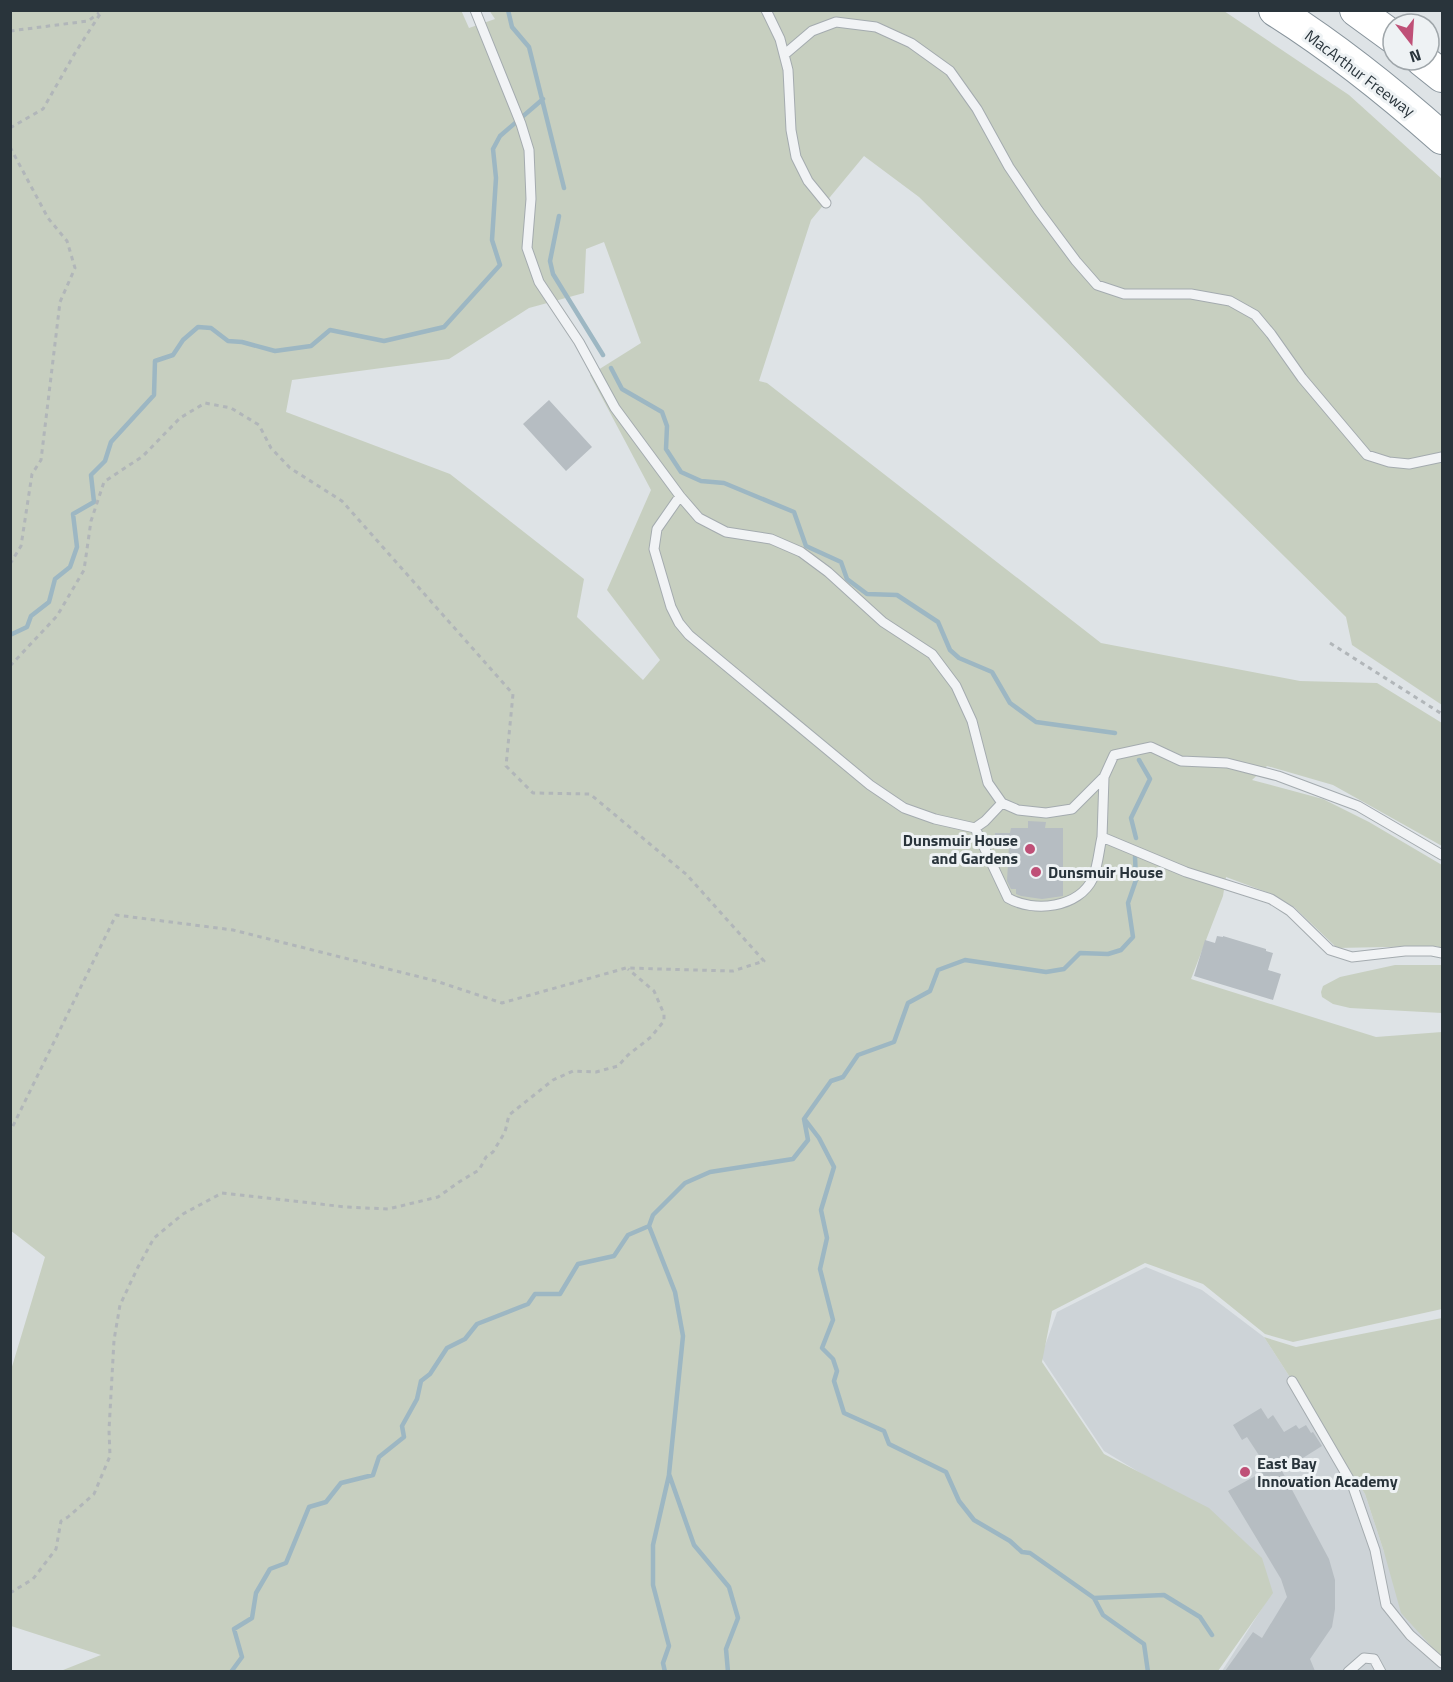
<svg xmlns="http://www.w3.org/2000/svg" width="1453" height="1682" font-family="'Titillium Web',sans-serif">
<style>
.built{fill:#cdd3d7}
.green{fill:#c7cfc0;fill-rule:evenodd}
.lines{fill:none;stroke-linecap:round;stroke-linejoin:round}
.stream{stroke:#9db7c3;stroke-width:4.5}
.building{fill:#b6bdc2}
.service-casing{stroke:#a4abaf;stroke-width:11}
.motorway-casing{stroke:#87939b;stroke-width:34}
.path{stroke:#b1b6b9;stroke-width:3;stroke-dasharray:4.5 4.5;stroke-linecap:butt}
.service{stroke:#f1f3f5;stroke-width:9}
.motorway{stroke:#fff;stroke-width:32}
.poi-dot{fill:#bf5077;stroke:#eef2f4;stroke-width:2}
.labels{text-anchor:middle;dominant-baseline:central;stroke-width:6;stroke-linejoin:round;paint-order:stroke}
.street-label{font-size:16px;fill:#29343b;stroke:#eef2f4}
.poi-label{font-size:16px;font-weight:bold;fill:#29343b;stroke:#eef2f4;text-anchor:start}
</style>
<rect width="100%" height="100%" fill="#dee3e6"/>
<path class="built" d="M1146 1267 1202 1290 1264 1337 1365 1494 1384 1552 1442 1658V1671H1222L1266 1602 1187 1501 1104 1451 1041 1357 1057 1312Z"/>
<path class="green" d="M461 10 469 28 495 19 489 10 1224 11 1349 95 1442 179V705L1352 645 1346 617 919 197 864 156 811 220 759 381 767 383 1101 643 1300 681 1377 683 1442 723V846L1333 785 1267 766 1252 780 1323 799 1369 822 1442 865V948L1436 946 1337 948 1294 907 1269 893 1226 877 1223 896 1191 979 1376 1037 1442 1032V1309L1293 1342 1265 1334 1203 1284 1145 1263 1052 1311 1042 1362 1104 1454 1209 1508 1262 1558 1273 1593 1218 1671 58 1672 101 1655 11 1626V1370L45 1257 10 1230 11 11ZM604 242 641 343 590 375 651 490 607 590 660 660 643 680 577 617 584 579 450 474 286 412 292 380 449 359 529 308 584 293 586 249Z
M1395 965H1442V1013L1350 1008 1333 1004 1322 997 1321 992 1323 986 1340 977Z
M1442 1318V1658L1401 1613 1384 1552 1365 1494 1264 1337 1296 1347Z"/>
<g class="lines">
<path class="stream" d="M508 10 512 27 529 47 564 188
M559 216 550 261 553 274 603 355
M611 368 622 389 662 412 667 426 666 449 681 472 701 481 724 483 794 512 806 546 841 562 847 579 867 594 897 595 938 622 950 650 959 658 992 672 1010 703 1036 722 1115 733
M10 635 27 627 31 616 49 602 55 579 70 567 77 547 73 514 94 502 91 475 105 461 111 442 154 395 155 361 173 355 183 340 198 327 211 328 228 341 242 342 275 351 311 346 330 330 384 341 444 327 500 265 492 240 496 178 493 149 500 136 543 99
M1136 838 1131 818 1150 779 1139 760
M806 1121 819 1138 834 1167 821 1210 827 1238 820 1269 833 1320 822 1348 833 1359 837 1371 834 1381 844 1413 884 1431 889 1444 946 1472 959 1501 974 1520 1010 1541 1022 1552 1030 1553 1094 1598 1103 1615 1144 1644 1148 1672
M649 1226 675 1292 683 1336 669 1474 694 1545 729 1587 738 1618 726 1649 728 1672
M1094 1598 1164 1595 1200 1617 1212 1635
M231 1672 242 1657 234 1629 252 1618 256 1593 270 1569 286 1563 309 1507 326 1502 341 1483 373 1475 379 1457 404 1437 402 1426 417 1399 421 1381 430 1374 447 1348 465 1339 477 1324 528 1304 535 1294H560L578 1264 614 1256 628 1235 649 1226 653 1215 685 1183 710 1172 793 1159 808 1140 804 1119 831 1081 843 1077 858 1055 894 1042 908 1003 930 991 938 970 965 960 1046 972 1064 969 1080 953 1108 954 1121 950 1133 937 1128 903 1136 880 1135 857
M665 1672 663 1663 669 1646 653 1585V1545L669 1475"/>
</g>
<path class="building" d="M549 400 592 447 566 471 523 424Z
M1028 821 1046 822 1045 828H1063V896L1042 899 1021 896 1016 894V889H1011L1007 881 1009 845H994L995 833H1010L1011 828H1028Z
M1217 936 1223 937V936L1266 949V951L1273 953 1268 970 1281 974 1273 1000 1194 976 1205 940 1215 943Z
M1261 1408 1268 1419 1273 1415 1284 1432 1296 1425 1299 1429 1306 1425 1311 1433 1313 1432 1322 1446 1282 1471 1329 1559 1335 1580V1609L1332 1627 1310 1659 1315 1671H1225L1253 1632 1262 1638 1287 1597 1281 1579 1228 1491 1268 1469 1247 1437 1242 1440 1233 1425Z"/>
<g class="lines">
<defs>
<path id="service" d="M475 10 521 124 529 150 531 199 527 248 539 282 579 342 615 408 680 496 699 518 726 532 771 539 801 552 828 572 883 622 932 654 956 686 972 721 988 783 1002 803 1018 810 1046 813 1072 809 1104 777
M766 10 780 39 788 70 791 130 796 157 808 181 826 203
M785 54 812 31 836 22 876 27 911 43 950 71 977 109 1009 167 1038 210 1076 261 1097 285 1124 294H1191L1230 301 1255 315 1271 334 1302 378 1367 455 1389 462 1409 464 1442 457
M680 496 657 529 654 549 671 607 679 623 689 635 870 785 904 808 935 819 975 828 1008 898C1034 913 1079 908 1093 878 1098 865 1099 850 1102 837L1186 872 1271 899 1290 911 1330 950 1352 957 1405 951H1432L1442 953
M975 828 985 821 1002 803
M1102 837 1104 777 1114 755 1151 747 1181 761 1227 763 1278 776 1358 806 1442 855
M1292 1381 1352 1484 1375 1550 1386 1605 1410 1635 1442 1663
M1348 1672 1364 1658 1374 1659 1381 1672"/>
<path id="motorway" d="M1275 10C1334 47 1390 92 1442 138
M1356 10 1393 37
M1422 60 1442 76"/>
</defs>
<use href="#service" class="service-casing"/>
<use href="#motorway" class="motorway-casing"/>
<path class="path" d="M10 31 88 21 99 13
M10 128 43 109 75 53 102 11
M10 147 48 218 67 241 75 268 60 302 41 460 32 474 21 546 10 564
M1330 643 1442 714
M10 666 57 616 84 570 91 521 104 482 143 456 180 418 205 403 231 408 259 425 271 448 290 468 342 501 513 694 506 766 533 793 590 794 687 875 764 961 733 971 626 968 502 1003 436 981 233 930 116 915 10 1132
M10 1593 33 1579 56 1549 61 1521 68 1517 94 1494 110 1456 109 1430 114 1340 120 1305 138 1267 154 1238 183 1214 222 1193 346 1207 388 1209 438 1197 459 1182 479 1170 486 1157 493 1152 505 1132 509 1115 553 1080 573 1071 596 1072 618 1066 628 1055 651 1037 664 1021V1014L654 991 628 969"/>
<use href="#service" class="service"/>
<use href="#motorway" class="motorway"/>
</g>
<g class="poi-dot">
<circle cx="1030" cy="849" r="6"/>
<circle cx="1036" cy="872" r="6"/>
<circle cx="1245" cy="1472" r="6"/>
</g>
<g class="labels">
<g class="street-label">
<text transform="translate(1360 73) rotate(37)">MacArthur Freeway</text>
</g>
<g class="poi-label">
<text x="1018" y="840" text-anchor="end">Dunsmuir House<tspan x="1018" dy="18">and Gardens</tspan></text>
<text x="1048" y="872">Dunsmuir House</text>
<text x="1257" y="1463">East Bay<tspan x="1257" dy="18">Innovation Academy</tspan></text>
</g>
</g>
<rect width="1453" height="1682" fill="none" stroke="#29343b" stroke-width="24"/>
<g transform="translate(1411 42) rotate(163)"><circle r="28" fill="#eef2f4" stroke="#9fa6aa" stroke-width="1.5"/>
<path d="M0-4.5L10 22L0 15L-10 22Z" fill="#bf5077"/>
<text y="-9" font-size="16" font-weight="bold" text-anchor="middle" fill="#29343b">N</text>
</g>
</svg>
